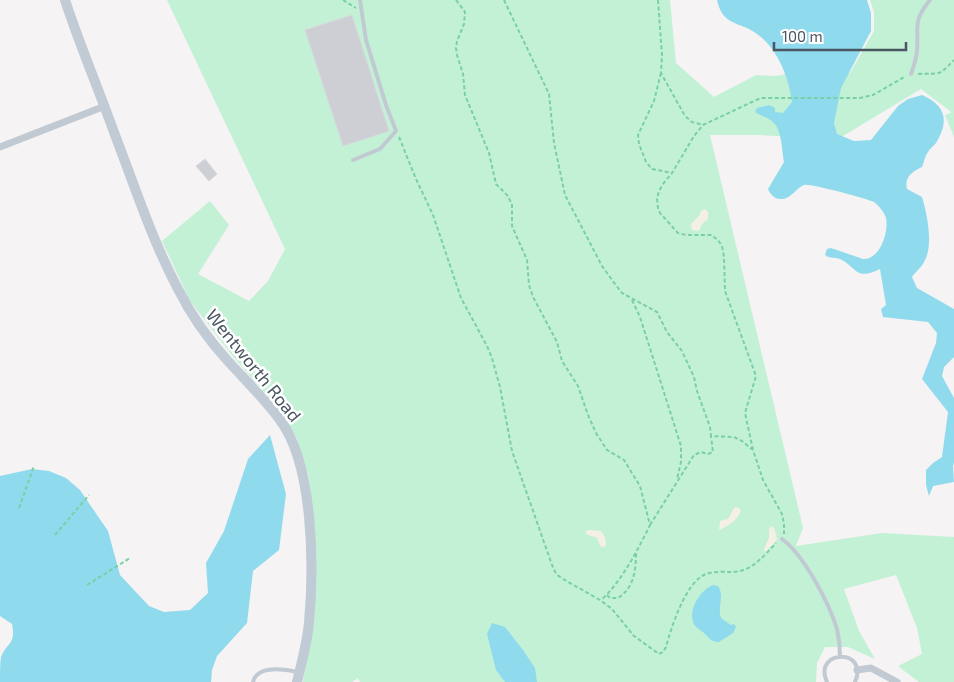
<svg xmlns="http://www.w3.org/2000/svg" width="954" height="682" font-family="'Exo 2',sans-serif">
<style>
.green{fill:#c3f1d5}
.sand{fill:#f5f0e5}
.water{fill:#90daee}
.building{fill:#cdcfd5;stroke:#d7d9de}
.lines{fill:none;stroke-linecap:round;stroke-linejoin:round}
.path{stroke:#7ad0a6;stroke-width:2;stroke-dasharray:4 2.5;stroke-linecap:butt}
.lane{stroke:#c1cad2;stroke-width:4}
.street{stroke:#c1cad2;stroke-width:7}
.secondary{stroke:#c1cbd6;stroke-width:10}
.labels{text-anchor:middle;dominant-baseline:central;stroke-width:5;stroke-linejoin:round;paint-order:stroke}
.street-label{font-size:18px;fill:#4a5661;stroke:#fff}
</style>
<rect width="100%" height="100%" fill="#f5f3f3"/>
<path class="green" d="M167 0H670L676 63 714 97 756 75 775 76 794 73 842 75 850 73 874 31V12L870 0H954V137L945 115 951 113 950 111 921 89 838 139 758 135H710L803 528 796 546 882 533 954 537V682H919L898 666 922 654 917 628 896 575 844 589 859 631 875 659 848 647H825L817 663 816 682H360L358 678 352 682H303L309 649 316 557 309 478 296 437 273 403 231 354 190 301 162 241 210 201 229 225 198 274 249 301 268 281 285 249Z"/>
<path class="sand" d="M705 209 708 212V219L702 224 699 231 692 230 691 224 699 216 701 211Z
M737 507 741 510C738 520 728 526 719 530L720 521 728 519 734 508Z
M772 526 775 530 777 540 765 552 764 549 769 538V528Z
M589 530 601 531 605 537 606 544 605 547 600 546 597 538 586 534V531Z"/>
<path class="water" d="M717 0H867L871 13V31L841 88 834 123 837 134 854 141 871 140 898 106 908 99 922 95C945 105 950 120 936 143 934 146 930 148 928 152 925 156 924 162 922 167 912 172 904 177 907 189L922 197C927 214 934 246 924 262 921 268 915 272 912 277L917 288 954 309V357L944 367 942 376 954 398V463L953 466 954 482 933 486 929 496 926 485V470L933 463 942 457 948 412 922 379 936 343 937 333 928 322 883 317 881 309 886 305 880 269C855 281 858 268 840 259 835 257 830 259 825 255L827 249 831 248 863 259C880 260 889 232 886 218 885 213 878 205 874 202 868 199 809 183 804 185 796 188 791 199 782 199 775 200 770 194 768 189L784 162C782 151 782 130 773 122 768 117 760 116 755 112L757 108 769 105 775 108V112L783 113 792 102C789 78 778 49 757 34 740 21 723 27 717 0Z
M270 435 286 494 279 550 253 571 247 623 217 656 212 670 211 682H0C0 675 0 663 1 657 7 642 16 645 12 624L0 616V476L32 469 49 471 66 478 80 490 108 531 120 575 149 606 164 612 190 610 208 593 206 563 224 531 248 459Z
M713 585 718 586C725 596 717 607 721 618L731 625 734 624 736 627 733 633 719 642C711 642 709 638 703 632 700 630 696 628 694 624 687 611 700 590 713 585Z
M492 623 505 627 523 650 535 668 537 682H505L496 670 487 634Z"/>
<path class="building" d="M352 15 389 131 343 146 305 30Z
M205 159 217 174 209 181 196 166Z"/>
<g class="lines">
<path class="path" d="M343 0 356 8
M456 0 465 12 464 24 457 41 456 48 457 55 463 74 465 95 489 153 496 184 507 195 512 204V226L527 260 529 285 533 297 557 342 562 361 578 386 588 415 596 433 607 450 624 460 640 486 650 525C639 548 620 584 601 600
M504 0 549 94 554 143 565 195 602 266 612 280 622 293 657 312 667 332 682 351 694 377 697 391 710 427 711 436 734 437 742 441 753 450 763 480 782 514 784 524V534
M658 0 662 55 661 73 685 116 692 122 703 125
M661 73 654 101 638 135 639 144 646 162 652 169 672 173
M918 74C940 73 938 77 954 60
M399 137 416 179 433 215 461 298 487 346 492 358 500 387 512 451 552 565 556 574 563 579 600 600 612 609 634 636 659 654 663 652 666 647C671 628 686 581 706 574 714 571 724 572 733 572 752 571 764 556 776 543
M632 300 640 317 681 446V462L677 479
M753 450 745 413 756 376 725 291 724 257 722 246 718 240 711 235H686L678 233 660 213 658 208 657 199 659 191 663 184 672 173 694 136 703 125 754 101 761 98H860L873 95 906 76
M19 508 34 466
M650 525 694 455 701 452 708 454 713 452 711 436
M55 535 89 495
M87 585 130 558
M607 595 610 598H618C634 588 636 570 636 553"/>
<path class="lane" d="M911 74C914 66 916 59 917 51 919 26 912 22 930 0
M353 160 380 149 396 131 386 105 366 40 360 0
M782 539C804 555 829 603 837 629 839 638 840 647 840 656
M253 682C257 665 284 669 297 672
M827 682C812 649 870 648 855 682"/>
<path class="street" d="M0 147 105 106
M857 670 871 668 897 682"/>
<path class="secondary" d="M65 0C80 46 99 90 115 135 135 187 152 240 178 289 191 315 208 339 227 360 245 380 264 398 280 420 314 465 314 568 309 623 307 643 302 662 297 682"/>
</g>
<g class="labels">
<g class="street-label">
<text transform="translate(254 365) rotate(51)">Wentworth Road</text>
</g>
</g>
<path d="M774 42v8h132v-8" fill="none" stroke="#4a5661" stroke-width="2.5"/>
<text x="782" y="42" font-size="15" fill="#4a5661" stroke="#ffffff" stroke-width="4" paint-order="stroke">100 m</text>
</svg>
